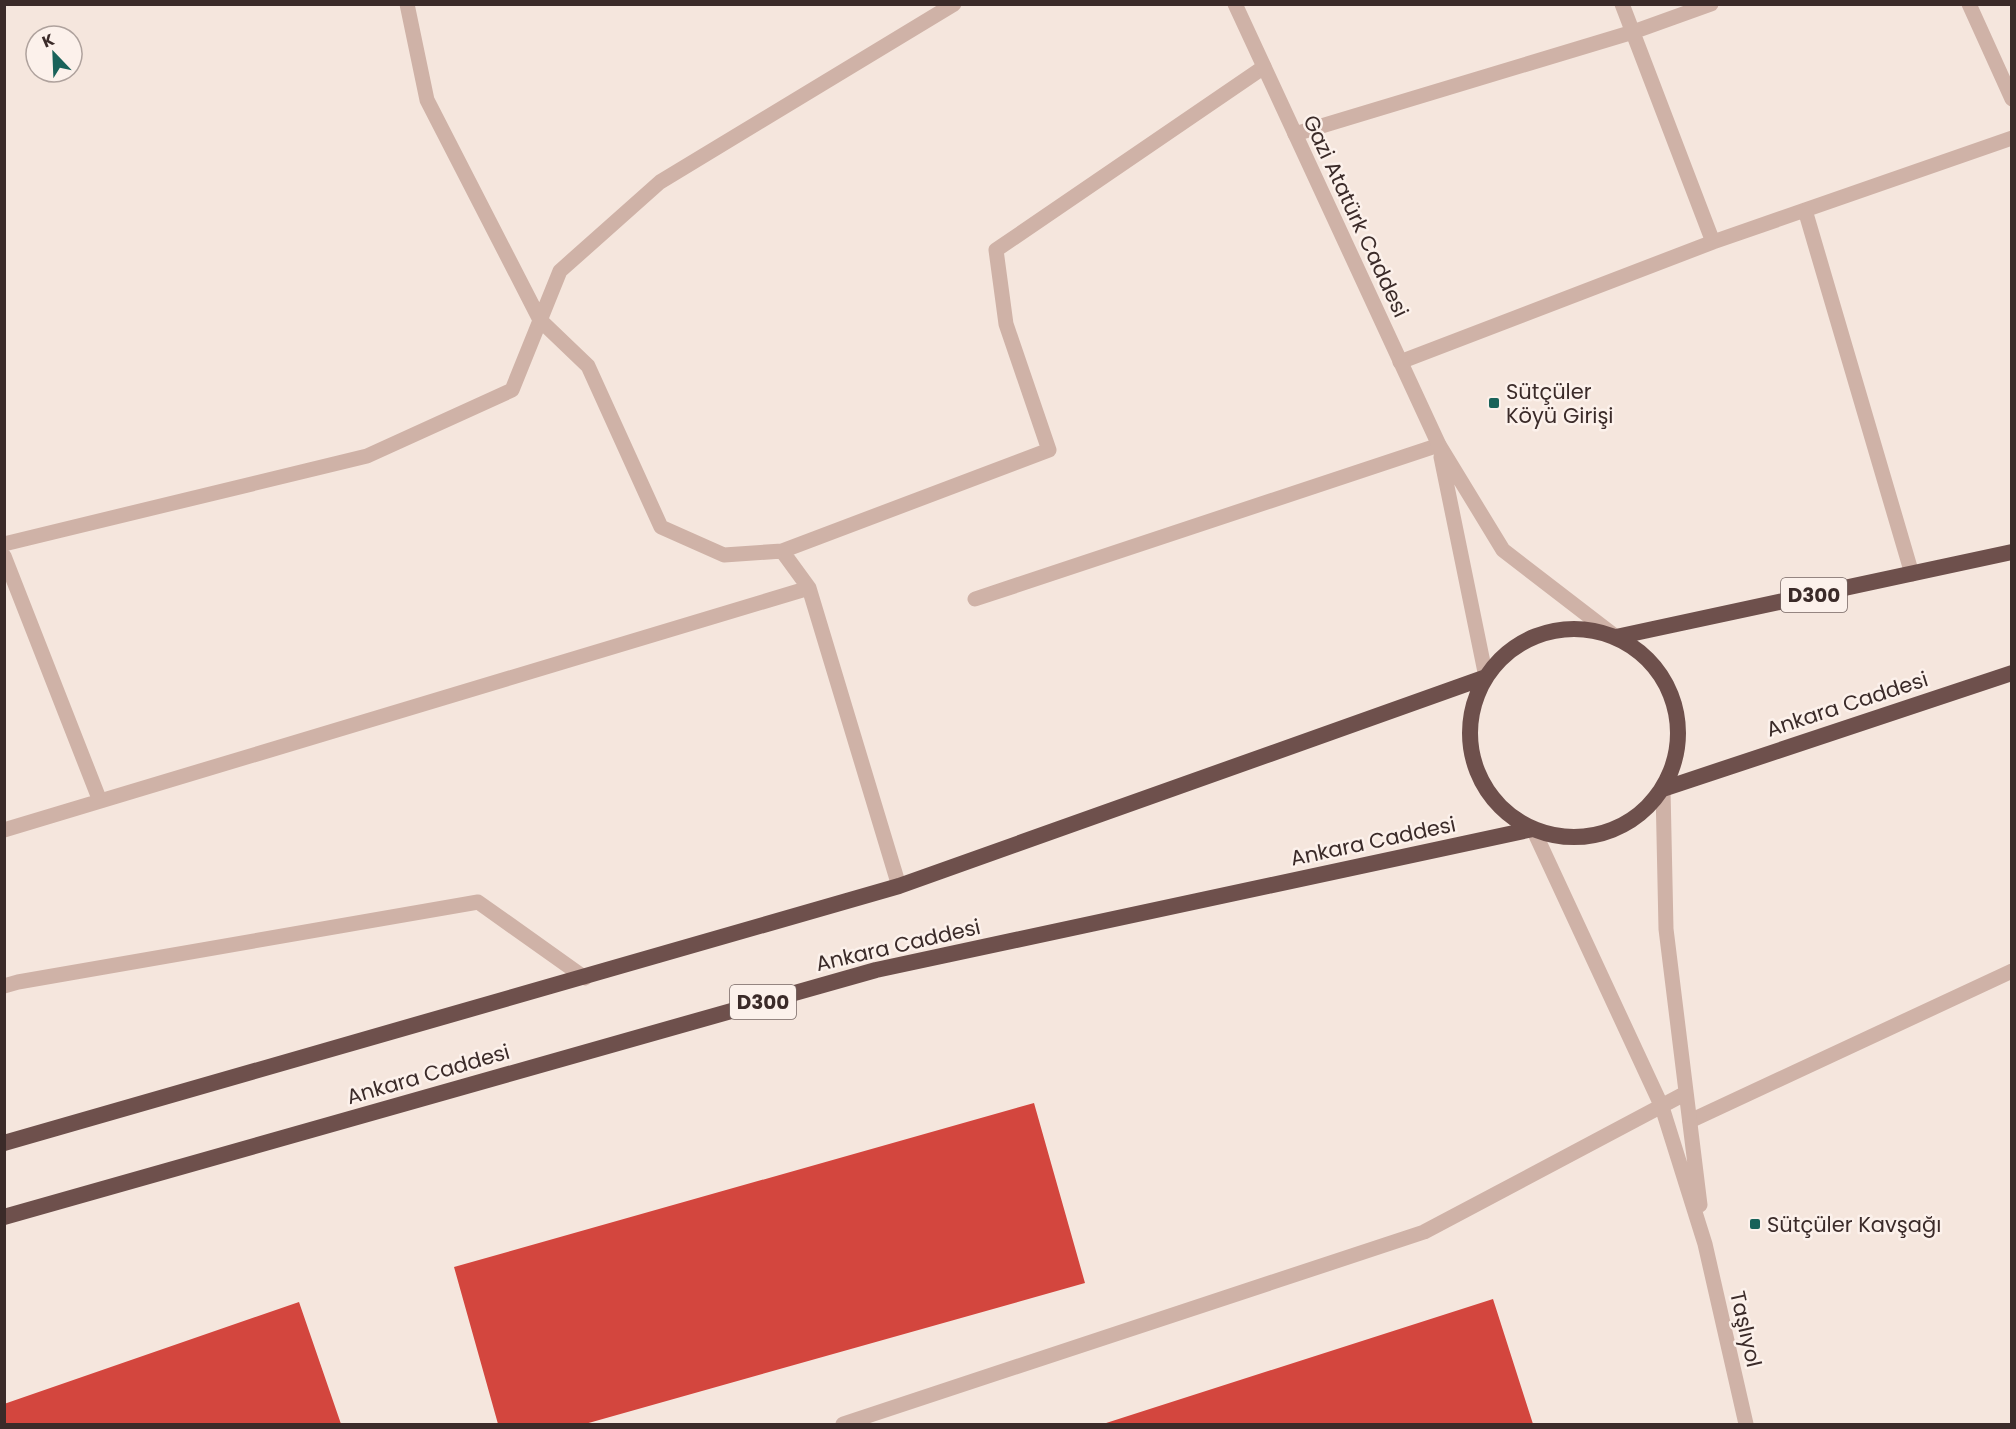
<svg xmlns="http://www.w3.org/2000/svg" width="2016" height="1429" font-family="Poppins,sans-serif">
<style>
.building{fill:#d3463e}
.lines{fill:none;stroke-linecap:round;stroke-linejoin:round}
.minor{stroke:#cfb2a7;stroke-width:15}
.tertiary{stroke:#cfb2a7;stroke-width:15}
.trunk{stroke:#6e504c;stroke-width:16}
.poi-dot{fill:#196259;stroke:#fcf1eb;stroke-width:2}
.labels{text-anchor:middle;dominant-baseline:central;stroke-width:5;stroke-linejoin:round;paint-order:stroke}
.shield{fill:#fcf1eb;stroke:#756663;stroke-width:1.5}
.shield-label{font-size:20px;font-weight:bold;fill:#3b2b29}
.street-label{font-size:21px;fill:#3b2b29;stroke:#fcf1eb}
.poi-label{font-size:21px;fill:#3b2b29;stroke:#fcf1eb;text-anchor:start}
</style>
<rect width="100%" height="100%" fill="#f5e6dd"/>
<path class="building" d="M1034 1103 1085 1283 585 1424H498L454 1267Z
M1493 1299 1533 1424H1103Z
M299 1302 341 1424H4V1404Z"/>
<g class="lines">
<path class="minor" d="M407 4 427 100 540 320 588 366 661 527 724 555 782 551 809 588 899 886
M1622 4 1713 242
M1969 4 2012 99
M1295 134 1633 32 1711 4
M1805 210 1912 574
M1400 362 1713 242 2012 138
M4 544 367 456 512 390 560 271 660 182 954 4
M782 551 1049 450 1006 324 996 250 1264 67
M4 556 100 801
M975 599 1439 445
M4 830 809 588
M4 986 18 982 478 902 585 978
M1690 1121 2012 971"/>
<path class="tertiary" d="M1235 4 1439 445 1503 550 1616 637
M1441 457 1486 677
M1663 789 1666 929 1700 1205
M1533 829 1662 1107 1705 1244 1746 1424
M843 1424 1424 1232 1686 1093"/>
<path class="trunk" d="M1470 733a104 104 0 1 1 208 0a104 104 0 1 1-208 0Z
M1616 637 2012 552
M1663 789 2012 673
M4 1143 899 886 1486 677
M4 1217 876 970 1533 829"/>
</g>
<g class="poi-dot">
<rect x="1488" y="397" width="12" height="12" rx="3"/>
<rect x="1749" y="1218" width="12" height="12" rx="3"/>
</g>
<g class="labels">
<g class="shield">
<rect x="1781" y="578" width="66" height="34" rx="4.5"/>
<rect x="730" y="985" width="66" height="34" rx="4.5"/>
</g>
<g class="shield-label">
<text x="1814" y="595">D300</text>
<text x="763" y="1002">D300</text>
</g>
<g class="street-label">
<text transform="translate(1356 216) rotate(65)">Gazi Atatürk Caddesi</text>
<text transform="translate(1847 704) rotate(-18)">Ankara Caddesi</text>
<text transform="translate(1373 841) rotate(-12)">Ankara Caddesi</text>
<text transform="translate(898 945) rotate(-13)">Ankara Caddesi</text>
<text transform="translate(428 1074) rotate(-16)">Ankara Caddesi</text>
<text transform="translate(1746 1329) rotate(77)">Taşlıyol</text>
</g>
<g class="poi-label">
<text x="1506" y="391">Sütçüler<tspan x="1506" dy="24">Köyü Girişi</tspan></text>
<text x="1767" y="1224">Sütçüler Kavşağı</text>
</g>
</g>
<rect width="2016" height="1429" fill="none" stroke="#3b2b29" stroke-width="12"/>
<g transform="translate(54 54) rotate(337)"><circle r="28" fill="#fcf1eb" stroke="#afa29d" stroke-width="1.5"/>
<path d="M0-4.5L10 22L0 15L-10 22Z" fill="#196259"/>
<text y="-9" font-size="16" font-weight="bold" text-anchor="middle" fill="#3b2b29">K</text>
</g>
</svg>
